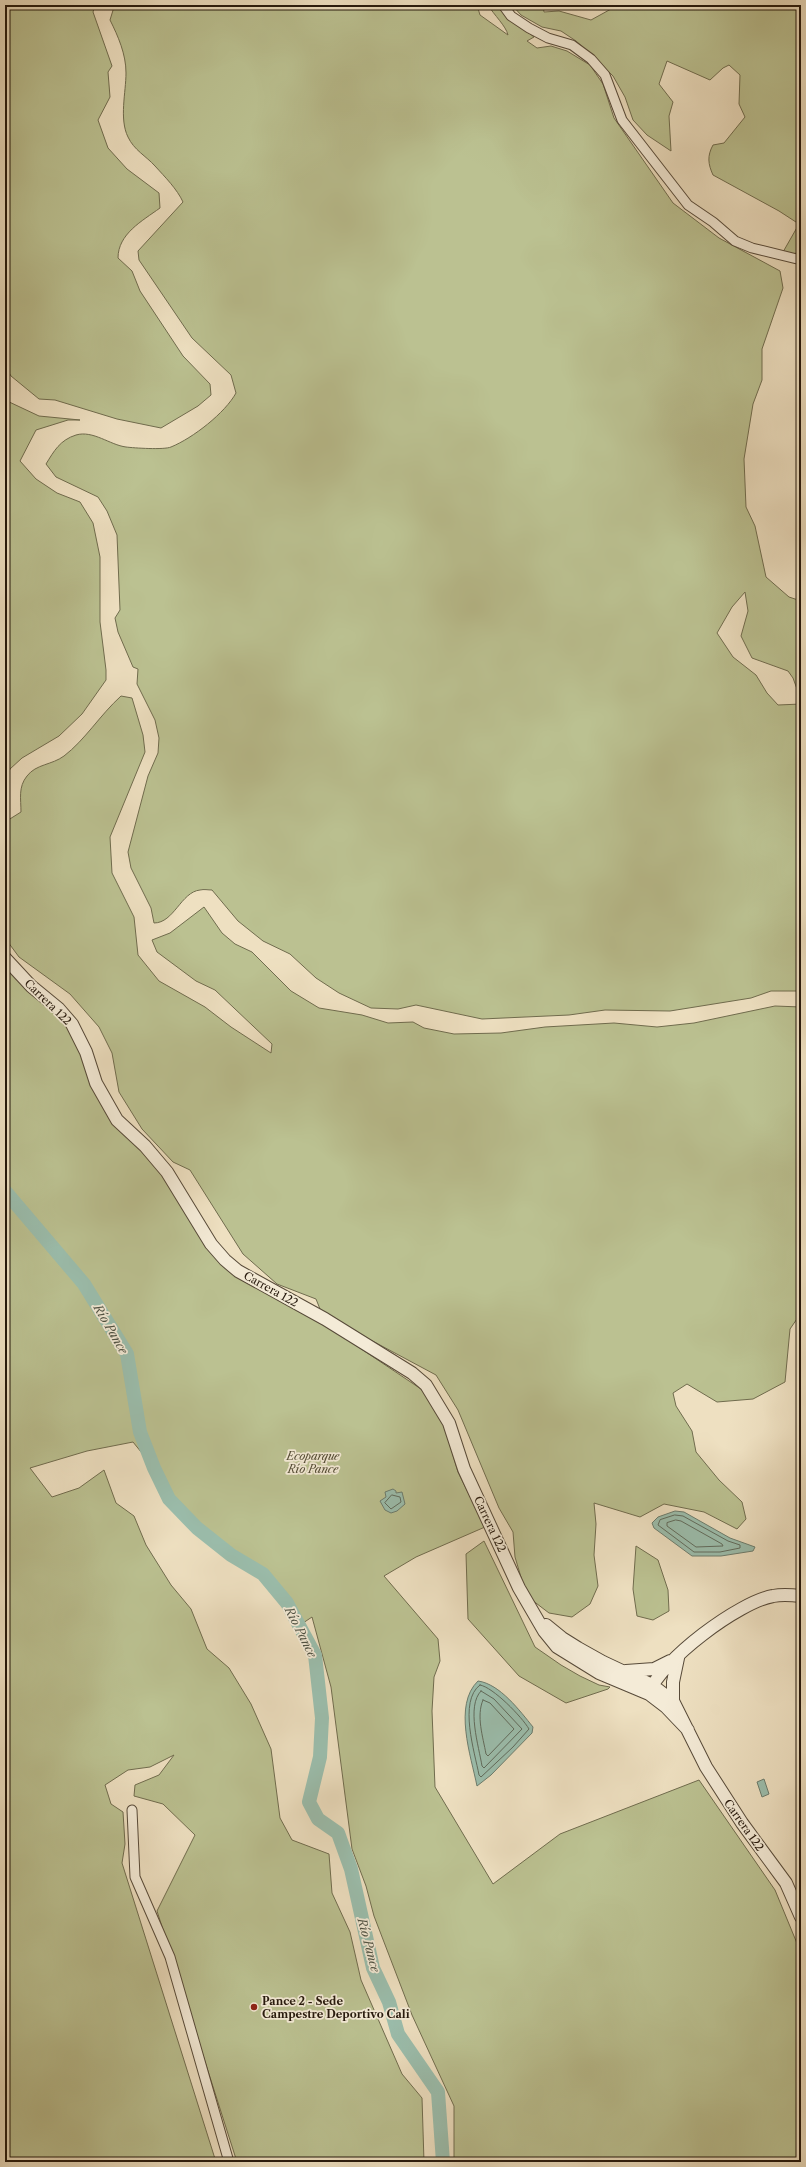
<svg xmlns="http://www.w3.org/2000/svg" width="806" height="2167" font-family="'Libre Caslon Text',serif">
<style>
.green{fill:#bbc191;stroke:#706c4e}
.water{fill:#9bbead;stroke:#6c7c6d}
.lines{fill:none;stroke-linecap:round;stroke-linejoin:round}
.shore{stroke:#606b5c;stroke-width:1}
.river{stroke:#9bbead;stroke-width:14}
.minor-casing{stroke:#574a39;stroke-width:11}
.tertiary-casing{stroke:#574a39;stroke-width:14}
.minor{stroke:#f4ebd7;stroke-width:9}
.tertiary{stroke:#f4ebd7;stroke-width:12}
.poi-dot{fill:#8f2418;stroke:#f4ebd7;stroke-width:1.5}
.labels{text-anchor:middle;dominant-baseline:central;stroke-width:3.5;stroke-linejoin:round;paint-order:stroke}
.street-label{font-size:11px;fill:#25180c;stroke:#f4ebd7}
.park-label{font-size:11px;font-style:italic;fill:#524b34;stroke:#f4ebd7}
.poi-label{font-size:11px;font-weight:bold;fill:#25180c;stroke:#f4ebd7;text-anchor:start}
.water-label{font-size:12px;font-style:italic;fill:#4e5244;stroke:#f4ebd7}
</style>
<rect width="100%" height="100%" fill="#eee0c1"/>
<filter id="stains"><feTurbulence type="fractalNoise" baseFrequency=".005" numOctaves="4"/><feColorMatrix values="0 0 0 0 .2 0 0 0 0 .09 0 0 0 0 .02 0 0 0 .5 -.17"/></filter>
<radialGradient id="worn" r=".72"><stop offset=".6" stop-color="#630" stop-opacity="0"/><stop offset="1" stop-color="#630" stop-opacity=".3"/></radialGradient>
<path class="green" d="M5 5H95L93 12 112 66 108 72 110 97 98 120 108 148 127 169 159 193 160 208C142 221 118 234 118 258L132 271 140 291 183 356 210 384 211 395 198 406 161 428 117 419 55 400 39 399 11 376 5 366Z
M118 5H477L480 15 508 35C506 26 494 15 488 5H503L516 23 534 37 527 41 537 48 551 46 567 51 590 65 603 84 614 118 673 203 719 238 780 271 783 288 762 349V380L753 404 744 459 746 507 755 526 766 577 789 597 801 601V700L793 678 788 671 752 658 741 636 748 611 745 592 732 607 717 633 733 657 756 675 767 693 778 705 801 704V991H771L751 998 670 1011 605 1010 569 1015 482 1019 416 1005 398 1009 371 1008 339 993 316 978 290 954 263 941 238 921 212 890C208 890 204 889 200 890 181 892 174 923 154 923L151 908 131 868 128 852 148 776 158 753 159 738 155 720 137 684 138 669 133 667 118 632 115 618 120 610 117 535 107 511 98 497 56 477 46 464C54 451 60 440 76 435 93 430 110 445 126 447 134 448 164 450 171 447 193 438 225 413 236 393L231 375 192 338 139 260 138 251 183 202C177 189 165 177 155 166 146 156 134 150 128 137 119 119 126 92 126 73 126 54 118 36 110 20L114 7Z
M512 5H543L544 12 559 11 591 20 611 9 613 5H801V250L791 256 783 252 799 224 779 211 713 175C708 164 707 156 713 145L724 143 745 117 739 104 740 75 729 65 723 68 710 80 667 61 659 84 673 102 669 116 671 151 647 135 633 120 625 97 613 76 594 57 576 41 561 31 542 27 521 15Z
M5 400 39 416 80 420H68L36 430 20 461 36 479 57 493 80 502 93 523 100 557V622L106 670V680L82 714 59 736 22 758 10 769 5 784Z
M121 696 132 698 143 735 145 752 110 837 112 873 134 917 138 955 159 981 205 1007 231 1027 271 1053 272 1044 215 990 196 981 157 952 152 940 170 933 204 907 222 933 235 944 252 952 291 991 319 1008 362 1015 388 1023 413 1022 424 1028 454 1034 501 1033 545 1027 614 1023 657 1027 694 1023 775 1006 801 1007V1313L790 1329 785 1382 753 1399 717 1402 687 1384 673 1393 676 1406 692 1431 696 1452 719 1480 742 1502 746 1519 737 1529 704 1512 664 1504 640 1517 594 1503 596 1524 594 1555 598 1586 590 1604 572 1617 549 1613 532 1600 523 1584 515 1557 513 1532 499 1508 458 1410 436 1375 322 1314 316 1299 277 1284 243 1254 190 1170 173 1162 142 1129 119 1092 112 1053 99 1027 70 994 19 957 5 938V822L21 812C21 799 18 787 27 776 36 764 52 765 64 756 85 740 100 715 121 696Z
M5 967 68 1027 141 1149 163 1175 208 1246 421 1389 431 1402 444 1425 458 1472 485 1527 416 1557 384 1576 438 1639 440 1661 434 1677 432 1711 435 1787 493 1884 560 1834 699 1780 775 1890 801 1953V2162H454V2106L412 2015 374 1916 366 1886 352 1849 331 1687 312 1617 300 1625 287 1603 263 1574 231 1555 197 1528 169 1499 154 1468 133 1442 87 1451 30 1468 52 1497 79 1488 104 1470 116 1503 134 1516 146 1545 171 1585 191 1609 207 1649 229 1668 251 1704 271 1749 280 1818 292 1840 329 1854 332 1893 350 1932 361 1980 402 2074 422 2098 424 2162H237L157 1911 195 1835 163 1804 134 1796 135 1785 159 1775 174 1755 150 1767 128 1770 105 1785 111 1804 123 1812 125 1844 122 1863 216 2162H5Z
M484 1541 535 1647 561 1665 580 1676 599 1685 610 1687 608 1689 566 1703 519 1676 468 1619 466 1554Z
M636 1546 658 1560 668 1590 669 1611 653 1620 637 1616 633 1589Z"/>
<path class="water" d="M393 1489 396 1491V1493L402 1492 405 1504 397 1511 391 1513 385 1510 380 1501 386 1497 385 1492Z
M675 1511 684 1512 730 1538 755 1547 753 1551 721 1556H692L654 1528 652 1523 658 1517Z
M478 1681C500 1684 520 1711 533 1727L532 1733 491 1775 477 1786C471 1756 453 1705 478 1681Z
M764 1779 769 1794 762 1797 757 1782Z"/>
<g class="lines">
<path class="shore" d="M392 1495 400 1497 401 1502 391 1509 385 1503Z
M675 1515 683 1516 728 1541 740 1545V1548L720 1552H694L658 1525 660 1520Z
M676 1520 681 1521 722 1544 723 1546 696 1547 667 1526V1523Z
M480 1685C493 1687 522 1717 529 1729L513 1747 481 1777 479 1775C475 1753 458 1701 480 1685Z
M481 1691 494 1699 522 1729 484 1768 482 1766C479 1747 466 1706 481 1691Z
M483 1700 490 1703 514 1729 488 1756 486 1754C483 1737 476 1716 483 1700Z"/>
<path class="river" d="M5 1191 84 1284 127 1354 140 1432 154 1468 169 1499 197 1528 231 1555 263 1574 287 1603 315 1655 322 1718 320 1757 309 1802 318 1819 338 1833 351 1869 373 1968 389 2002 398 2034 438 2092 443 2162"/>
<defs>
<path id="minor" d="M503 5 511 16 529 28 548 38 572 45 591 59 605 75 622 120 688 205 713 222 735 241 752 248 797 259
M132 1810 135 1877 170 1957 229 2162"/>
<path id="tertiary" d="M5 958 31 986 59 1009 72 1024 86 1052 96 1083 117 1120 145 1146 167 1172 211 1244 225 1260 238 1271 325 1319 412 1373 426 1385 449 1423 464 1469 519 1588 544 1631 557 1647 599 1673 649 1694 666 1707 688 1730
M546 1625 562 1638 578 1648 603 1662 652 1685 673 1701 706 1767 742 1823 786 1883 801 1917
M626 1671 654 1669 670 1661
M649 1693C661 1660 739 1602 773 1596 783 1594 792 1595 801 1596
M673 1701V1682L678 1658"/>
</defs>
<use href="#minor" class="minor-casing"/>
<use href="#tertiary" class="tertiary-casing"/>
<use href="#minor" class="minor"/>
<use href="#tertiary" class="tertiary"/>
</g>
<circle class="poi-dot" cx="254" cy="2007" r="4"/>
<g class="labels">
<g class="street-label">
<text transform="translate(48 1002) rotate(44)">Carrera 122</text>
<text transform="translate(271 1289) rotate(29)">Carrera 122</text>
<text transform="translate(490 1524) rotate(65)">Carrera 122</text>
<text transform="translate(744 1825) rotate(55)">Carrera 122</text>
</g>
<g class="park-label">
<text x="313" y="1456">Ecoparque<tspan x="313" dy="13">Río Pance</tspan></text>
</g>
<g class="poi-label">
<text x="262" y="2001">Pance 2 - Sede<tspan x="262" dy="13">Campestre Deportivo Cali</tspan></text>
</g>
<g class="water-label">
<text transform="translate(111 1329) rotate(60)">Río Pance</text>
<text transform="translate(301 1632) rotate(63)">Río Pance</text>
<text transform="translate(369 1945) rotate(75)">Río Pance</text>
</g>
</g>
<rect width="806" height="2167" fill="none" stroke="#eee0c1" stroke-width="20"/>
<rect x="6" y="6" width="794" height="2155" fill="none" stroke="#25180c" stroke-width="2"/>
<rect x="10" y="10" width="786" height="2147" fill="none" stroke="#25180c"/>
<rect width="100%" height="100%" filter="url(#stains)"/>
<rect width="100%" height="100%" fill="url(#worn)"/>
</svg>
